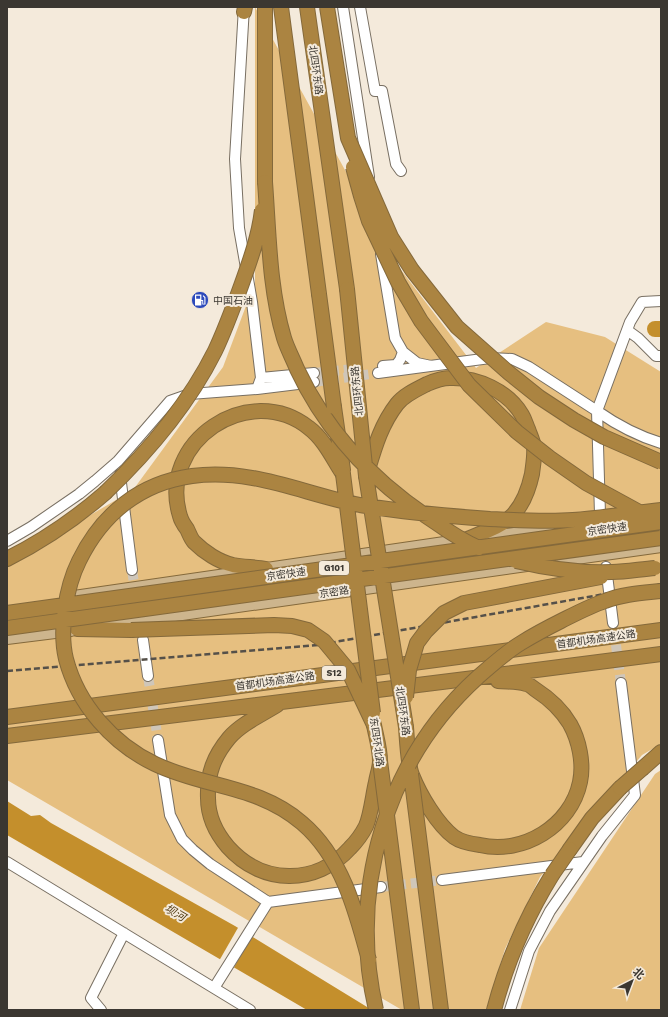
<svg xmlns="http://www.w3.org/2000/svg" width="668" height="1017" font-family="'Work Sans','Noto Sans SC',sans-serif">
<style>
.green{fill:#e6bf80}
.water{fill:#c48f2c}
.pier{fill:#f4eadb}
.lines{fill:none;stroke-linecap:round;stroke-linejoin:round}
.river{stroke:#c48f2c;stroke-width:16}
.minor-tunnel{stroke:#cfc6b9;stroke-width:10;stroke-dasharray:10 5;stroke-linecap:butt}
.minor-casing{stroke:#786f62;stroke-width:12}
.major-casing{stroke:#84693b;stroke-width:14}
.highway-casing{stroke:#84693b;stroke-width:16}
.minor{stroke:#fff;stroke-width:10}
.major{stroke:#cdb58d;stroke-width:12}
.highway{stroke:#ab8441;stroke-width:14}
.rail{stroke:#555049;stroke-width:2.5;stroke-dasharray:6 3;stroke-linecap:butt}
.highway-bridge-casing{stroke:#84693b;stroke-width:16;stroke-linecap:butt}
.highway-bridge{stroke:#ab8441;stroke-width:14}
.labels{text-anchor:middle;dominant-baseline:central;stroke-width:4;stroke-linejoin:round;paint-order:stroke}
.shield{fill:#f4eadb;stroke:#726d64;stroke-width:1}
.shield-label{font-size:9px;font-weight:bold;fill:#3b3731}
.street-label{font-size:10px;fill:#3b3731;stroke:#f4eadb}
.poi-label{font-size:10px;fill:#3b3731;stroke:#f4eadb;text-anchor:start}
.water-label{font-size:11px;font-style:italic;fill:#513b13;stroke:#f4eadb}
</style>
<rect width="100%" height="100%" fill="#f4eadb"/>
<path class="green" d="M255 7 398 266 476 368 546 322 605 337 661 372V744L642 755 540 877 505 949 486 1010H402L7 780V564L133 490 223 367 255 282Z
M661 770V1010H520L539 948 655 774Z"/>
<path class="water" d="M7 801 31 816 40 815 51 823 235 926 372 1010H307L7 835Z"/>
<path class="pier" d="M239 926 253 934 233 969 219 961Z"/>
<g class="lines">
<path class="river" d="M655 329H661"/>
<path class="minor-tunnel" d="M314 373 362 368
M314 382 378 373
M132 570 136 596
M614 630 621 683
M148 676 158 740
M381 887 442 880"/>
<defs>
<path id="minor" d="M244 7 235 159 239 228 252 302 261 378 257 389
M343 7 369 177
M360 7 375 91H382L396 164 401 171
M381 254 395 338 403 352 417 363 431 366
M661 301 642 302 630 322 597 411C617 425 638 436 661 443
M627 330 638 338 656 356H661
M383 366 396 365 400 360 403 352
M378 373 490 358 512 359 529 367 597 411 600 514
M261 378 314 373
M120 475 132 570
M7 541 31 527 79 494 95 481 118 461 170 401 190 394 257 389 314 382
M606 567 613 623
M143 640 148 676
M158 740 170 815 182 839 193 850 210 864 268 902 381 887
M7 862 250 1010
M442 880 583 862
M214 988 268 902
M101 1010 91 998 124 933
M510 1010 529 951 550 911 602 836 635 795 621 683"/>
<path id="major" d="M74 597 465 540 578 526
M105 625 661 546
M7 638 71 630"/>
<path id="highway" d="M265 7V182
M281 7 319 294
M307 7 347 289
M244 12 245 7
M334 407 343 470
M366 476C374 450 380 426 397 404 404 395 417 389 427 384 434 381 443 378 450 378 477 377 508 391 522 415 525 420 526 425 528 429 530 435 533 441 534 447 535 456 533 465 532 474 529 488 523 504 513 515 501 527 481 533 465 540
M7 559C43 541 75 519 105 493
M266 569C255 567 244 567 233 565 219 562 204 552 194 542 191 539 189 533 187 529 184 525 181 520 180 516 157 442 249 380 309 428 324 439 333 459 343 474
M77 629 131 630
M277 705C261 715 241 724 229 738 214 756 207 774 208 798 208 817 216 833 228 847 262 885 316 886 350 848 356 842 362 834 366 826 371 815 373 794 376 782 377 775 380 768 380 761 380 749 376 736 374 725
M7 717 661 630
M406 727C407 739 408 766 412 775 420 795 437 824 454 837 461 842 472 844 480 845 523 855 571 826 580 782 584 763 579 740 570 724 561 709 550 699 536 690 533 688 529 684 526 684 517 681 507 682 498 681
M7 736 474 678 661 654
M643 768 661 752
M570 849 592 818 620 788
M494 1010C507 960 525 919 552 875"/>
</defs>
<use href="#minor" class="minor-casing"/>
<use href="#major" class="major-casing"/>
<use href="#highway" class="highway-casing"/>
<use href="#minor" class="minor"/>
<use href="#major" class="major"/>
<use href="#highway" class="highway"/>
<path class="rail" d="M7 671 318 645 661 584"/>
<defs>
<path id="highway-bridge" d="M327 7 348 138 391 237 412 270 457 327 509 373 539 397 574 420 604 437 661 462
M353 167 361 196 369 221 398 282 421 321 469 385 517 432 550 458 586 483 641 513
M265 182C269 234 269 288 284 338 287 348 293 359 297 369 327 433 376 484 435 522 449 532 463 541 479 548
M347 289 366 476 406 727
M319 294 334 407
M343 474 373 713
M105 493C148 452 188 405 215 351 225 330 233 308 241 286 250 261 259 236 262 210
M516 561C545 568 582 573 612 572 626 572 641 569 655 568
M7 613 661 522
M7 628 661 538
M131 630 274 625 292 626 308 630 324 641 348 670 374 725
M406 697 409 670 417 643 426 631 444 613 464 603 601 577
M380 761 412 1010
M411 774 441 1010
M620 788 643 768
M552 875 570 849
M369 960C356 911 342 857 302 823 258 785 205 788 155 764 113 744 78 705 66 659 59 630 66 587 79 561 102 514 140 483 192 476 253 468 303 494 360 505 403 512 446 516 490 519 517 520 545 522 573 520 602 518 632 513 661 510
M376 1010C348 889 386 760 478 677 492 665 506 652 521 643 534 635 547 628 561 621 575 614 590 606 605 601 623 594 642 593 661 591"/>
</defs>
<use href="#highway-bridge" class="highway-bridge-casing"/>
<use href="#highway-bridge" class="highway-bridge"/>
</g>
<defs>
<symbol id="fuel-disc" viewBox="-11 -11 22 22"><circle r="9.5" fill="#2d4abb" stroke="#f4eadb"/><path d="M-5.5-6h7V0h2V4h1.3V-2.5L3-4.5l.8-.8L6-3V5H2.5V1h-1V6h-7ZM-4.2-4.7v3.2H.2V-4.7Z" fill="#fff"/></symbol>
</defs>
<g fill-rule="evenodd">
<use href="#fuel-disc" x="190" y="290" width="20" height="20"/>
</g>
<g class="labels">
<g class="shield">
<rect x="319" y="561" width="30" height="14" rx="3"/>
<rect x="322" y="666" width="24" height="14" rx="3"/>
</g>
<g class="shield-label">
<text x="334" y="568">G101</text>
<text x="334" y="673">S12</text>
</g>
<g class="street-label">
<text transform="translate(316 70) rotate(82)">北四环东路</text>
<text transform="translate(357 391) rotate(-96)">北四环东路</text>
<text transform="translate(607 529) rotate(-8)">京密快速</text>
<text transform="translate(286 574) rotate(-8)">京密快速</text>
<text transform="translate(334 592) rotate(-8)">京密路</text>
<text transform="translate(596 639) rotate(-8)">首都机场高速公路</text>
<text transform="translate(275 681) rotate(-8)">首都机场高速公路</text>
<text transform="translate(403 711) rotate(82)">北四环东路</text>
<text transform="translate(377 742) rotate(82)">东四环北路</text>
</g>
<g class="poi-label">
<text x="213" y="300">中国石油</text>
</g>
<g class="water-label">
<text transform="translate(175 913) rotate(30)">坝河</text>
</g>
</g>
<rect width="668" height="1017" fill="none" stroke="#3b3731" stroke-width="16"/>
<g transform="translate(632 981) rotate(42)" stroke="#f4eadb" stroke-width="3" paint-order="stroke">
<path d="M0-3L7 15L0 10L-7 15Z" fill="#3b3731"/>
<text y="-6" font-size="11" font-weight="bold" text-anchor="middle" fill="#3b3731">北</text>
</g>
</svg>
